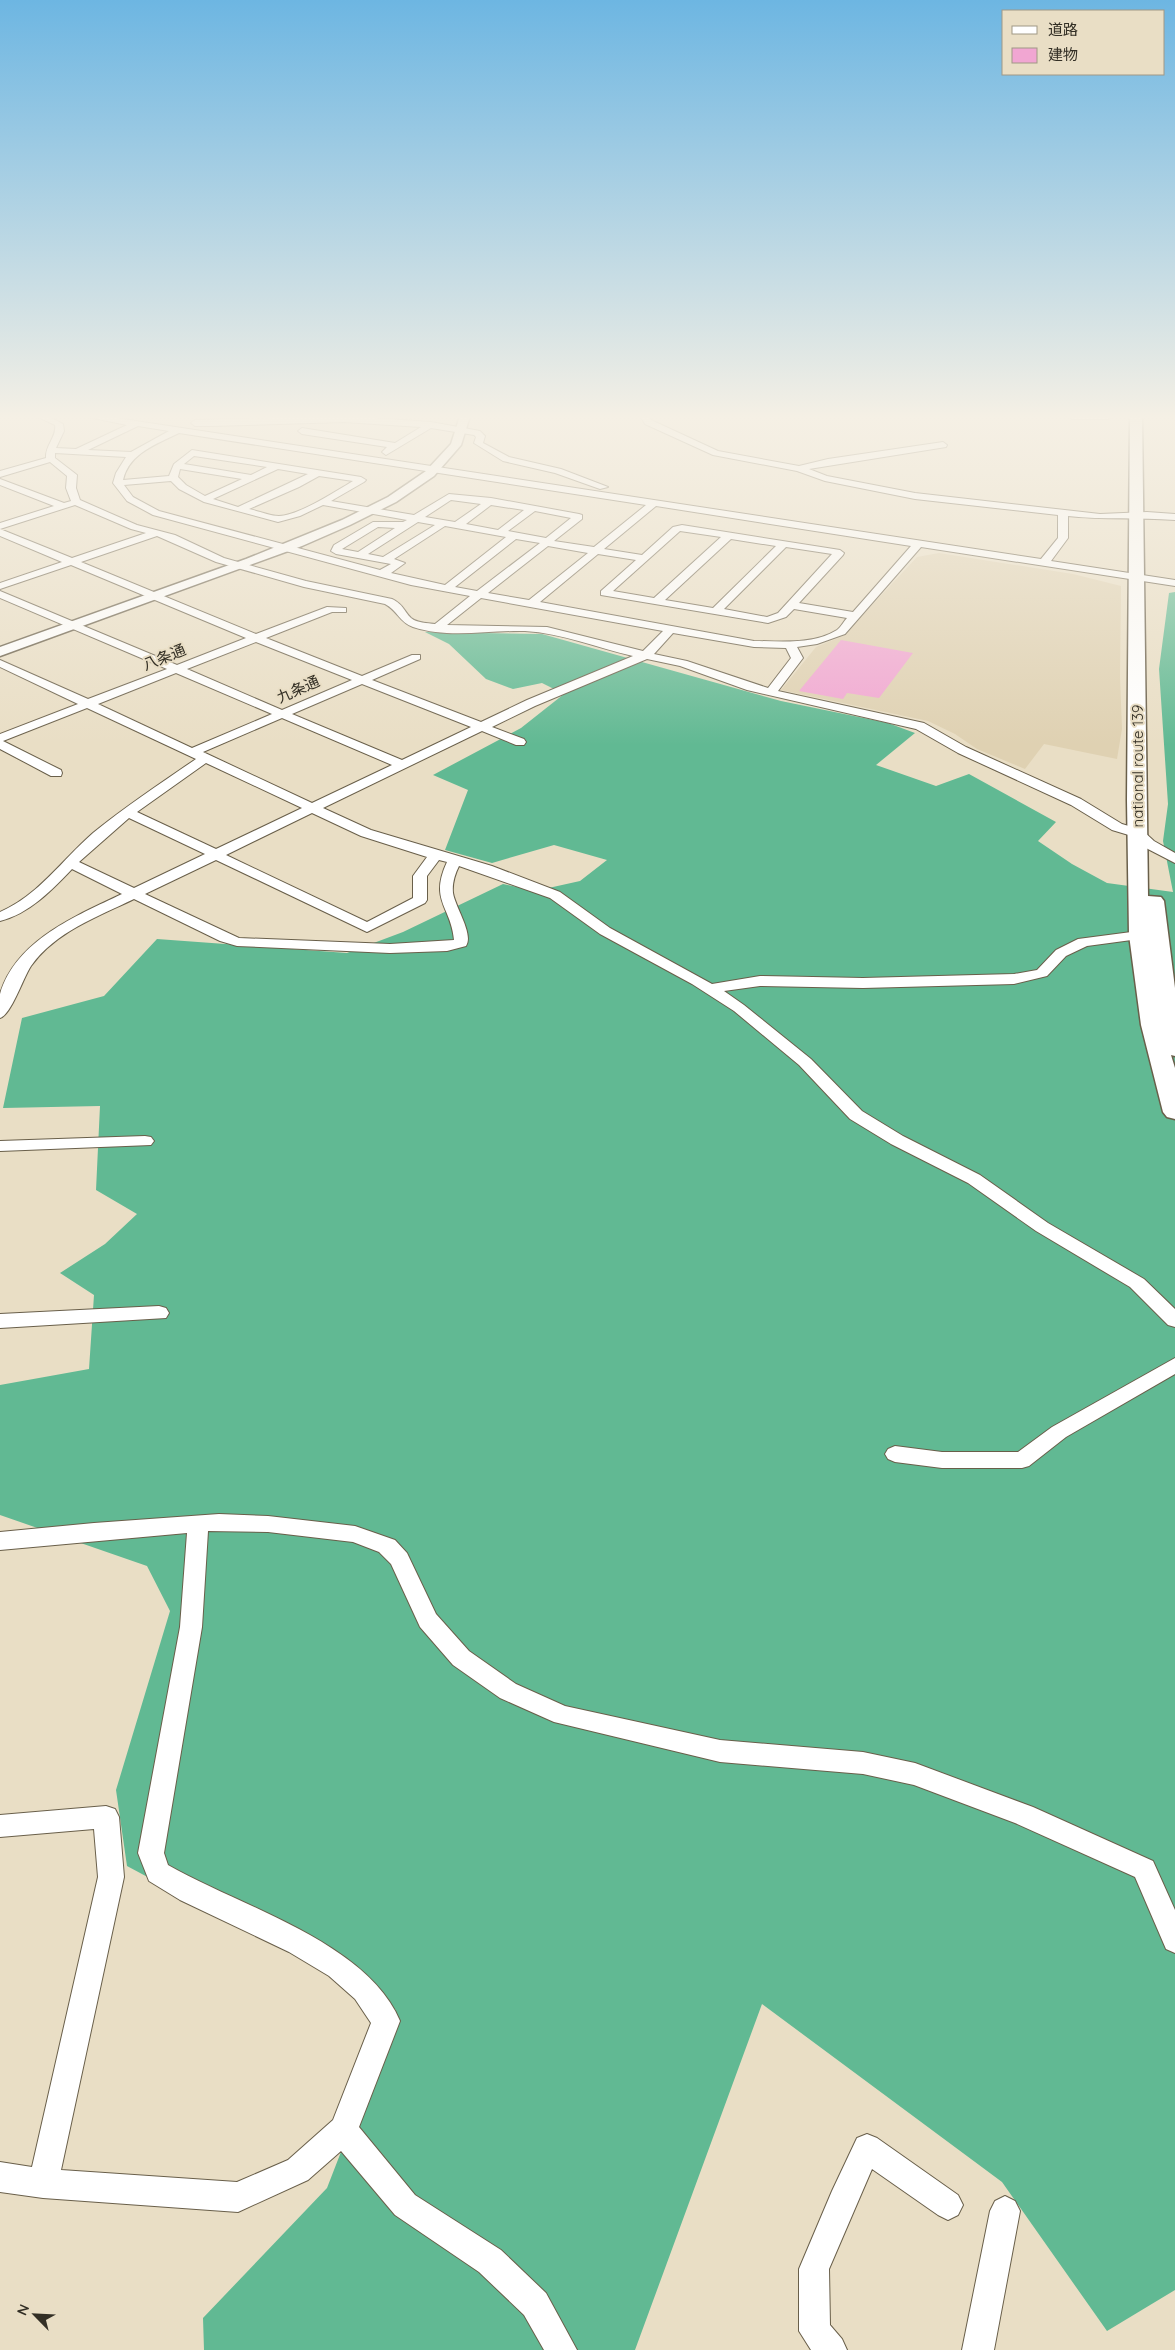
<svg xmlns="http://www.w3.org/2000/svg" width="1175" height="2350" font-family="Quicksand,'Noto Sans JP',sans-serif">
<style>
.built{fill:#dfd1b2}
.forest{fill:#61b993}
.building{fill:#f1a6d2}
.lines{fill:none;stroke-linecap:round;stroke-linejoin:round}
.minor-casing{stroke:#695f4a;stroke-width:2}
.major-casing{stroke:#695f4a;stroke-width:3}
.highway-casing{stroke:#695f4a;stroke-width:3}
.minor{fill:#fff;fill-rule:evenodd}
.major{fill:#fff;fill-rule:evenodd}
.highway{fill:#fff;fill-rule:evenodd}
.labels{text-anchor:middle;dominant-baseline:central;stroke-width:4;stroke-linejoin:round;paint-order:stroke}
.far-street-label{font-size:15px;fill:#332f25;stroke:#e9dec5}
</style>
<rect width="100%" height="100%" fill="#e9dec5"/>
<path class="built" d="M939 553 1073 574 1121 586 1120 677 1122 729 1117 759 1044 744 1025 769 977 749 955 734 928 721 781 690 816 647 843 636 917 557Z"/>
<path class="forest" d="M1175 592V2290L1107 2331 1002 2182 762 2004 635 2350H204L203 2318 327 2188 396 2010 127 1866 116 1790 170 1611 147 1566 0 1515V1385L89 1369 94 1295 60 1273 105 1244 137 1214 96 1190 100 1106 3 1108 22 1018 104 996 157 939 347 953 403 932 503 884 535 891 580 881 607 860 554 845 492 863 445 850 468 790 433 775 521 728 564 694 542 683 513 689 486 679 449 644 425 632 542 634 781 701 888 723 915 733 876 765 936 786 969 774 1056 822 1038 841 1072 864 1107 883 1173 892 1163 841 1168 804 1159 669 1169 593Z"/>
<path class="building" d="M841 640 913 653 879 698 847 693 843 699 799 691Z"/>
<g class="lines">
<defs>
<path id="minor" d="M36 416H47L63 424 64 431 56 448 76 449 127 425 83 416H103L1041 559 1058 538V515L915 499 825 481 797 471 713 455 645 424 640 416H648L651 420 718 451 799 466 828 459 943 442 947 445 946 447 809 469 827 476 915 493 1100 514 1147 512 1175 514V520C1139 517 1104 520 1068 516V538L1051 561 1175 580V586L921 547 845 634 817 644 797 647 803 658 778 691 924 723 966 747 1081 799 1122 824 1142 830 1154 841 1175 853V863L1144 847 1132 836 1112 830 1071 805 958 753 916 729 747 690 680 666 647 659 535 706 492 727 524 739 526 742 524 745H516L482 731 323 808 371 830 492 866 560 892 610 928 712 984 760 976 863 978 1014 974 1037 970 1056 950 1078 939 1139 931 1144 932 1146 935 1144 938 1139 939 1087 946 1066 956 1047 976 1014 984 863 988 760 986 724 991 744 1005 811 1059 862 1111 903 1136 980 1175 1048 1223 1144 1279 1175 1309V1327L1168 1325 1130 1287 1036 1231 968 1183 891 1144 850 1119 799 1065 734 1011 692 984 600 934 550 898 459 866C455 874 452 883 453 893 455 907 474 934 466 946L447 951 390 953 237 946 220 941 134 899C97 917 55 932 31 966 23 978 11 1015 0 1018 0 1011 0 1001 0 994 16 940 76 916 122 894L72 869C52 890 29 914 0 921V912C39 895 62 860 93 833 126 806 161 783 196 759L87 708 3 741 61 770 62 773 61 776H51L0 749V734L78 704 0 667V660L88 699 167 669 0 598V591L177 665 246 638 71 565 0 589V583L62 562 0 536V529L72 558 146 533 131 529 75 505 0 529V523L54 506 0 485V479L64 503 71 501 66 488 67 476 50 462 0 477V471L46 458C45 445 57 437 55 425ZM138 426 169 431 131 452 88 450ZM179 433 646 505 594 547 554 541 582 519V515L579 514 491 498 449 494 414 515 331 501 364 482 366 480 361 477 192 450 174 464 169 476 123 480C129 453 157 444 179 433ZM55 453 126 457 116 473 113 483 127 501 153 515 411 585 470 596 435 624C427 623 417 623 411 618 403 610 404 605 392 599L306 581 224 558 175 535 137 525 80 500 76 488 77 475 55 458ZM194 456 267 467 251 475 184 464ZM180 469 242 479 205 496 186 485 178 477ZM278 469 308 474 238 507 213 499ZM319 476 353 481C334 492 300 515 279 516 270 516 258 511 249 509L299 487ZM171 481 179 489 204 502 278 522 300 516 323 505 407 520 403 522H373L334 545 331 551 336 554 391 564 380 570 159 511 133 497 124 485ZM451 500 481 504 455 522 425 517ZM491 505 524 510 498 530 466 524ZM656 506 911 546 853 612 799 603 843 555 844 553 840 550 682 525 673 527 642 555 604 549ZM535 511 571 518 546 538 508 531ZM418 522 435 525 383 557 368 554ZM445 526 506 537 445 585 391 573 405 563 394 559ZM378 527 395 528 358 552 342 549ZM680 531 721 537 654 598 613 591ZM157 536 216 562 304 587 385 604C397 610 400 623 413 627 449 639 488 630 525 631 562 633 597 648 633 656L527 700 481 722 372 680 420 659V655H412L362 676 266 638 332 612H346V608L327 607 256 634 81 562ZM516 539 540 543 477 591 455 587ZM731 539 776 546 713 608 665 600ZM548 546 588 553 529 600 488 593ZM786 547 832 554 778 613 767 617 724 609ZM598 554 636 560 601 591V595L768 623 786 617 794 609 847 618C844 621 841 627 837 630 813 645 780 641 754 641L540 602ZM481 598 663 631 643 651 547 627 447 625ZM673 633 754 647 786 648 791 658 768 688 687 661 654 654ZM256 642 352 680 282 710 187 669ZM176 673 272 714 192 748 98 704ZM362 684 471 727 402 760 292 714ZM282 718 392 765 312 803 203 752ZM206 763 302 808 216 849 137 812ZM312 813 361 836 427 857 413 876V898L367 922 226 855ZM129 818 205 854 134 888 79 862ZM216 860 367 932 425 903 427 900V876L439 860 447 862C429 901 451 906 454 940L390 944 239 938 145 894Z
M344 416 431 422 480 431 485 436 483 443 509 457 561 469 608 487 600 489 555 473 503 461 474 443 476 437 474 435 431 428 386 455 382 452 387 447 302 434 298 431 302 428 395 443 421 427 344 422 211 426H195L191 423 195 420Z
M1068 416H1112L1108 419H1072Z
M145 1136 151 1137 154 1141 151 1145 0 1151V1141Z
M159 1306 166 1308 169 1313 166 1318 0 1328V1314Z
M1175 1358V1374L1066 1437 1029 1466 1022 1468H942L895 1462 888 1459 885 1454 888 1449 895 1446 942 1452H1018L1052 1427Z
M219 1514 268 1516 355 1526 395 1540 407 1553 436 1614 469 1651 516 1684 565 1706 720 1740 863 1752 915 1763 1033 1807 1153 1861 1175 1910V1953L1166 1949 1135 1877 1015 1823 914 1785 863 1774 720 1762 554 1722 500 1698 453 1665 420 1627 391 1564 379 1552 353 1542 268 1532 208 1531 202 1627 164 1853 168 1865C239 1906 367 1942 400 2021L359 2127 415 2195 501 2250 546 2293 577 2350H544L524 2315 479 2272 395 2215 341 2151 308 2180 238 2212 43 2198 0 2192V2162L32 2167 98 1877 94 1829 0 1837V1815L106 1806 115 1809 119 1817 124 1877 61 2170 237 2182 288 2160 333 2120 371 2023 355 1999 329 1976 289 1952 180 1900 149 1881 138 1853 180 1627 187 1533 0 1550V1532L94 1523Z
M867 2134 877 2138 958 2195 963 2205 958 2215 948 2220 938 2215 872 2169 829 2269 830 2325 842 2339 847 2350H811L799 2331V2269L832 2191 857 2138Z
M1005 2196 1015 2201 1020 2211 994 2350H962L990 2211 995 2201Z"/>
<path id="major" d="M460 416H470L461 445 434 476 396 502 350 525 302 546 0 656V647L246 559 342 520 388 497 426 471 451 444Z"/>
<path id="highway" d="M1130 416H1142L1148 896 1161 897 1164 901 1175 988V1056L1171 1055 1175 1068V1119L1167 1117 1163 1112 1141 1025 1129 935 1127 800Z"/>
</defs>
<use href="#minor" class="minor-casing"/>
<use href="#major" class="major-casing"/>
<use href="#highway" class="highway-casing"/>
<use href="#minor" class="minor"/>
<use href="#major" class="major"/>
<use href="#highway" class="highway"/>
</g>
<linearGradient id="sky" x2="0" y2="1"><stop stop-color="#6db6e2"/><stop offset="0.56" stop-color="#f5f0e5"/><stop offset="1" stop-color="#f5f0e5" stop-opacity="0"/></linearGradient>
<rect width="1175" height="745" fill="url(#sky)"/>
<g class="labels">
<g class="far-street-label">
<text transform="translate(164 657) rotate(-22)">八条通</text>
<text transform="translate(298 689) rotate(-24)">九条通</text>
<text transform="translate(1137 766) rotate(-90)">national route 139</text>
</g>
</g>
<rect x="1002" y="10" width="162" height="65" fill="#e9dec5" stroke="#a09885"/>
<rect x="1012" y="26" width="25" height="8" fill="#ffffff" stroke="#a09885"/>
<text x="1048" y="35" font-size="15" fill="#332f25">道路</text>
<rect x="1012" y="48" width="25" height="15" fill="#f1a6d2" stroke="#a09885"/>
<text x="1048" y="60" font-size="15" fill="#332f25">建物</text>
<g transform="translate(35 2315) rotate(294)" stroke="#e9dec5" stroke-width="4" paint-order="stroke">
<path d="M0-4L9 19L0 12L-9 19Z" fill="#332f25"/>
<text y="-8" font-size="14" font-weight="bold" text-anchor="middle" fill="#332f25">N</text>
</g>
</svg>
